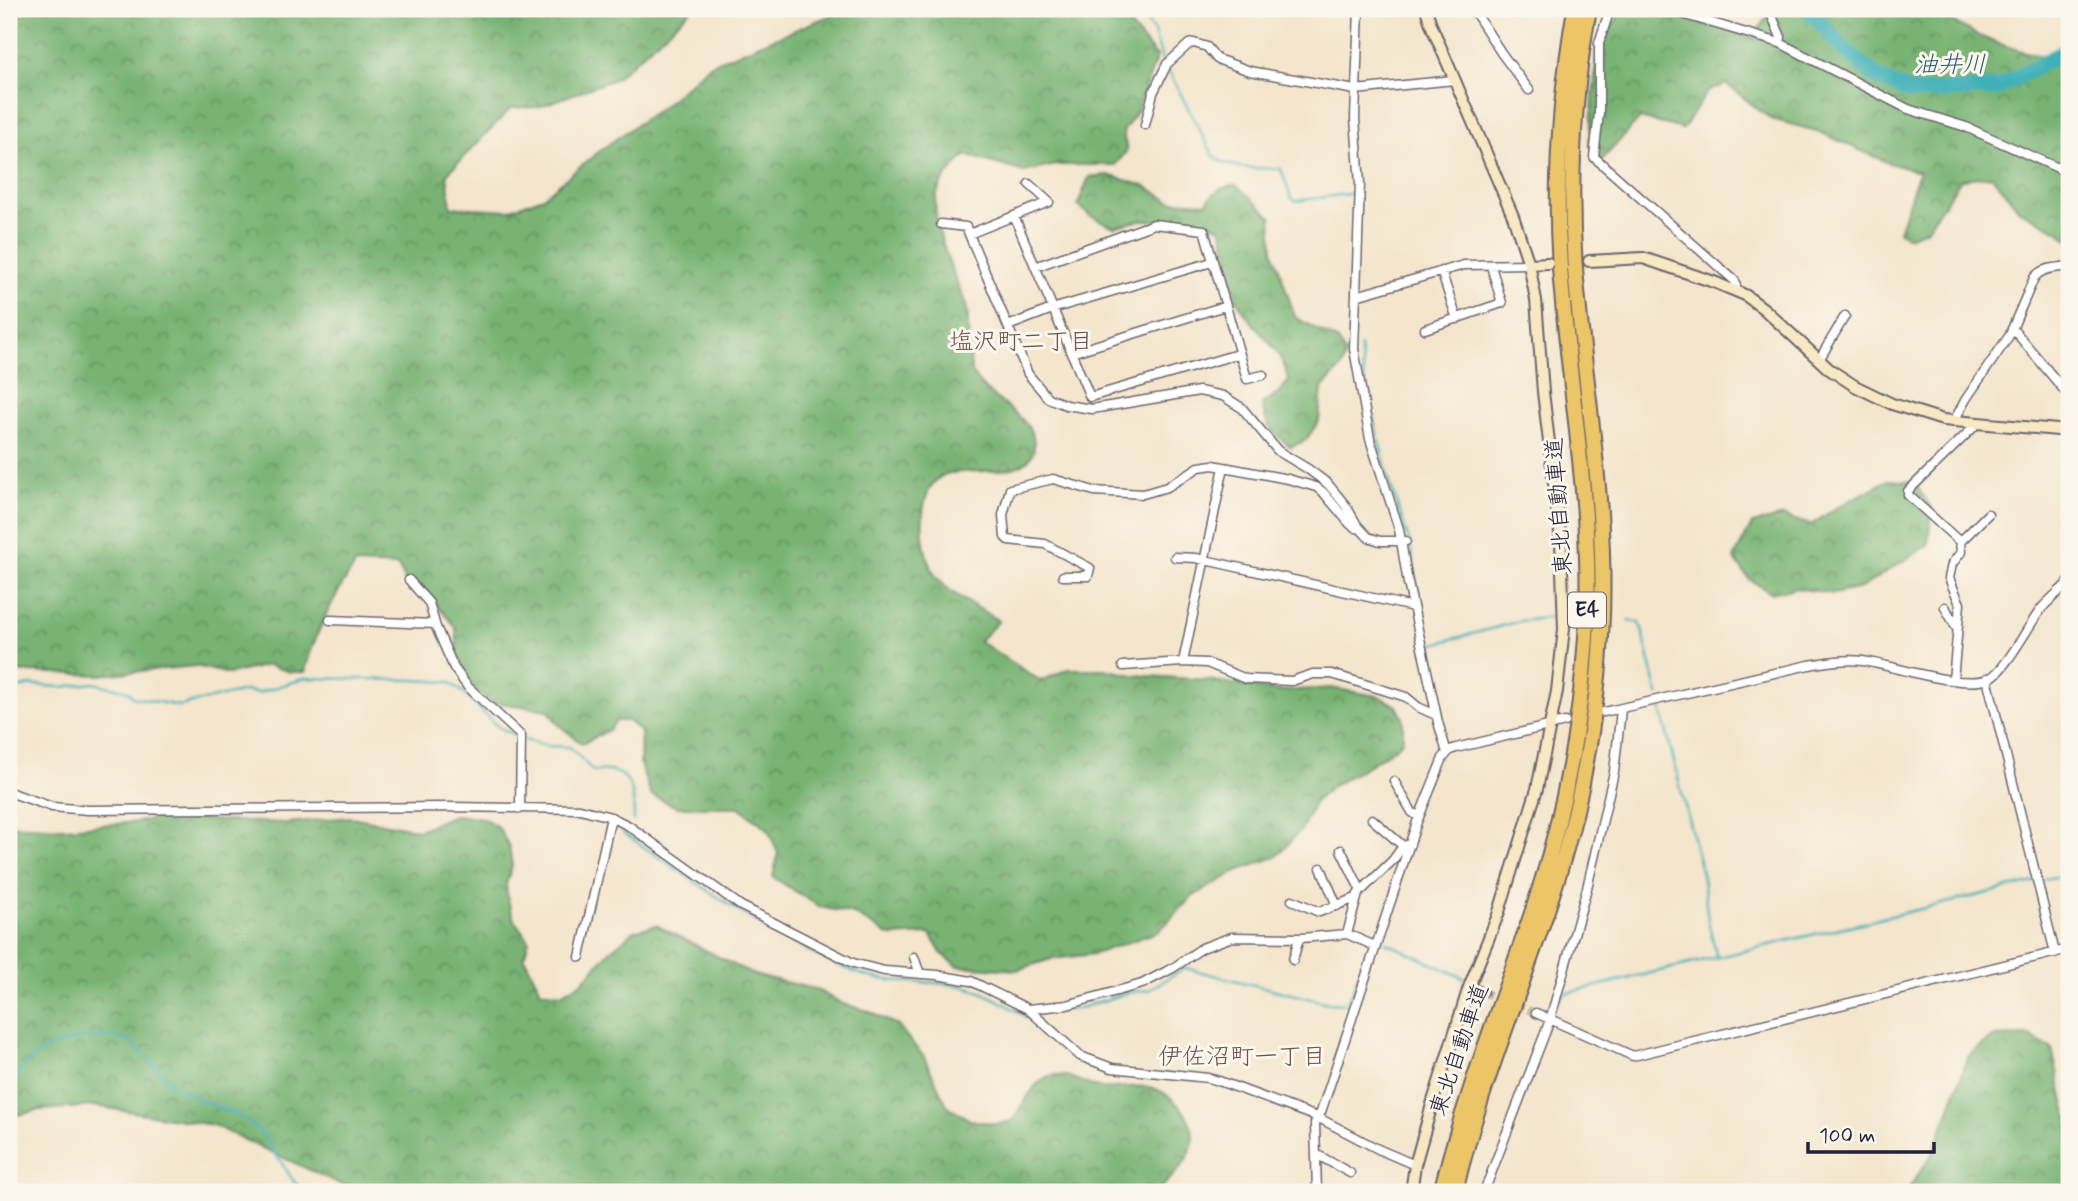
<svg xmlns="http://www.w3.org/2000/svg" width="2078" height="1201" font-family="Mynerve,'Klee One',sans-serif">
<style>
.forest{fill:url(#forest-crowns);stroke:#4d6a57;stroke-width:2}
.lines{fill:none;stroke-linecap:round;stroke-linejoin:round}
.stream{stroke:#40b0b8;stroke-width:2.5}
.river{stroke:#40b0b8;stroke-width:16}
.street-tunnel{stroke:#cabeaf;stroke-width:8;stroke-dasharray:8 4;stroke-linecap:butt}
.street-casing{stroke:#6c666e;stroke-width:11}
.secondary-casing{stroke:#6c666e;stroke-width:14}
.highway-casing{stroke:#6c666e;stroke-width:18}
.street{stroke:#fff;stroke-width:8}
.secondary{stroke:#f8e8c3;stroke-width:10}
.highway{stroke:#edc569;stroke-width:14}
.labels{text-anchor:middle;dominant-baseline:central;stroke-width:6;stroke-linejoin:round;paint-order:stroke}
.shield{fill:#fbf7ec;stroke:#636270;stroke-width:2}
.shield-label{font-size:21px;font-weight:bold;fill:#22223b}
.street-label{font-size:23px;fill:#22223b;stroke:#fbf7ec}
.water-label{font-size:24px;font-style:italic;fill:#2e5b6d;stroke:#fbf7ec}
.neighbourhood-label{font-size:24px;fill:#6c5350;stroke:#fbf7ec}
</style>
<defs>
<pattern id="forest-crowns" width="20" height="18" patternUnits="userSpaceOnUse" patternTransform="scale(1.75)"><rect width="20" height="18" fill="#78b373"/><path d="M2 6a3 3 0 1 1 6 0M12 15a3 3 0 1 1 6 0" fill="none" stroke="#629160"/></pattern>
</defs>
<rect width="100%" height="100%" fill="#fbf7ec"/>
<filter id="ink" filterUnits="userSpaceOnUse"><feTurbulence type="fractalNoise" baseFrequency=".0143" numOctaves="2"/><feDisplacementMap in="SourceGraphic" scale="14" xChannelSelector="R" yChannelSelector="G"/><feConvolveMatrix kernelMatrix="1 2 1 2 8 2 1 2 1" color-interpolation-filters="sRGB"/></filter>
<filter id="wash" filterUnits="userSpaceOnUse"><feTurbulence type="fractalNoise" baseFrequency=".00686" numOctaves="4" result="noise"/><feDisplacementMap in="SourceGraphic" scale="28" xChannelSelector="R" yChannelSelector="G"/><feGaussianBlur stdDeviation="1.57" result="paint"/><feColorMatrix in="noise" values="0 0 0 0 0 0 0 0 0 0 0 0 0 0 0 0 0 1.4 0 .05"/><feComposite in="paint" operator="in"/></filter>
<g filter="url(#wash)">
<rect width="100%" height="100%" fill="#f4e5cc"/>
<path class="forest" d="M9 9H692L615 79 538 107 511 108 447 174 451 207 509 210 543 197 606 146 663 106 711 64 846 9H1116L1157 57 1137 111 1123 132 1127 151 1115 165H1056L1024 172 966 155C954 167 939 181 936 198 932 217 947 258 954 275 958 286 965 299 967 310 969 326 967 361 973 374 986 400 1035 415 1034 445 1034 481 967 467 946 474 913 485 919 557 938 579 953 597 979 607 999 621L979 641 1041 681 1068 669H1104L1133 675 1208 680 1279 691 1331 688 1378 696 1397 706 1403 718V740L1395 748 1371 764 1334 785 1315 801 1302 829 1276 857 1237 871 1192 897 1158 932 1094 954 1051 959 1017 970 958 966 941 953 930 934 890 936 854 914 820 907 773 877 778 853 768 829 739 807H677L651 795 640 765 641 732 628 721H616L609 730 582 744 558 724 548 710 500 703 496 705 466 683 458 665 456 628 432 599 407 584 398 566 356 564C336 592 312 638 305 672H290L268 665 229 674 196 666 99 675 9 671Z
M1628 9H1670L1753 38 1772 9H1936C1975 40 2009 48 2056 60L2069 54V240L2058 231 2020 211 1992 176 1961 179 1926 230 1908 237 1899 231 1919 172 1889 163 1817 131 1771 119 1726 84 1707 92 1683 129 1640 118 1601 161 1589 145 1597 51 1620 13Z
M1108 175 1145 186 1170 201 1206 203C1215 191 1221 187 1236 185L1271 216 1273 250 1295 317 1338 341 1346 354 1341 368 1322 388 1319 421 1306 440 1291 447C1272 433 1266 427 1262 404L1278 393 1289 381C1286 371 1283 359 1276 351 1262 332 1243 316 1234 293 1226 272 1229 247 1221 228L1212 224 1142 220 1114 227 1090 216 1078 205 1089 177Z
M1888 480 1914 482 1932 508 1928 545 1861 588 1834 594 1796 588 1771 593 1749 579 1734 558 1752 524 1783 516 1811 525 1834 509Z
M172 815 209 820 285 823 351 817 419 830 454 815 483 818 498 827 509 846 512 866 506 884 508 900 514 920 529 940 524 957 541 991 561 994 581 983 610 951 634 931 656 925 754 975 815 989 843 1004 868 1011 897 1025 924 1057 947 1105 970 1120 997 1124 1012 1121C1021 1108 1034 1081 1049 1076 1066 1070 1084 1086 1101 1088 1117 1089 1134 1085 1149 1087 1162 1089 1172 1098 1180 1107 1210 1141 1183 1167 1157 1192H357L213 1125 95 1106 40 1110 9 1117V825L65 828 137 822Z
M2030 1036 2052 1049 2069 1123V1192H1906L1933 1153 1969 1055 1992 1037Z"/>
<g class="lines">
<path class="stream" d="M1139 9 1154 32 1163 63
M1167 68 1213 155C1231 172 1258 167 1281 169L1291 198 1296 201 1355 193 1354 238
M1360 347 1365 386 1389 481 1410 543 1427 646 1520 621 1557 617
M1628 620 1639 623 1642 629 1658 695
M9 690 32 685 61 687 94 683 128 691 133 697 179 706 245 691 258 693 306 678 415 680 449 682 459 689 497 726 514 735
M1661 709 1703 878 1708 921 1717 958
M525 740 547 746 570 747 593 771C599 771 609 770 615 772 635 777 634 805 634 821
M623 833C700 884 771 939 857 973 889 985 925 980 958 985 985 990 1013 1008 1035 1023L1036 1021
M2040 880 2069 874
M1385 942 1464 978
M1559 1002 1563 994 2034 882
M1536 1007 1544 1009 1550 1007
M1040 1012 1077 1009 1127 993 1148 990 1185 968 1328 1003 1345 1004 1354 989 1367 950
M9 1089C27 1053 61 1037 101 1037 110 1037 119 1037 129 1040L172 1083 197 1099 242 1117 261 1132 295 1183 306 1192
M444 1192H451
M2025 1192 2030 1187H2039L2044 1192"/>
<path class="river" d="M1808 9 1842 47 1878 78 1911 92 1998 88 2051 59 2069 47"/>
</g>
</g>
<g filter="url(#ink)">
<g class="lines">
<path class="street-tunnel" d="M1483 992 1536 1013"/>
<defs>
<path id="street" d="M1359 9 1355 118 1360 184 1354 349 1370 439 1399 529 1408 583 1438 722 1447 753
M1473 9 1502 54 1529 90
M1610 9 1599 43V113L1594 157 1735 281 1737 292
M1665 9 1780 43 1908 109 1966 127 2069 173
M1769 9 1781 37 1780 43
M1145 125 1153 93 1167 64 1189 44 1194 43 1207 47 1217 59 1250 71 1355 90 1454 80
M1014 216 1090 397 1238 354
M941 224 966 227 1028 374 1048 398 1066 405 1092 409 1199 391 1223 396 1242 408 1278 451 1308 469 1328 484 1346 506 1357 525 1368 537 1380 541H1406
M969 234 1049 202 1029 184
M1035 267 1154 224 1204 230 1247 379 1263 375
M1441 271 1457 319
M1356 296 1464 265 1529 264
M1008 326 1052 309 1212 262
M1425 329 1502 303 1491 266
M2013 329 2069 396
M1071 353 1225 306
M1819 360 1845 316
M1954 421 1966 399 2009 336 2034 278C2042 267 2057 268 2069 266
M1960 542 1988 514
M1175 557 1196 558 1413 607
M1063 576H1088L1090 568 1045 544 1008 540 1005 537 1003 515 1010 489 1053 479 1094 491 1143 494 1167 487 1199 467 1213 465 1288 479 1316 487 1323 492 1350 524 1356 528
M409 580 429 603 436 627 454 668 467 686 521 736 520 809
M1945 607 1957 629
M330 620 435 624
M1183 662 1224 467
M1123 666 1183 662 1207 663 1246 679 1292 681 1313 674H1332L1406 697 1418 707 1436 715
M1987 678 2055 953
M1953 680 1960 604 1949 578 1952 564 1961 552 1960 542 1908 495V491L1978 423
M1604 712 1809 665C1827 662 1844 659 1863 661 1893 665 1964 691 1990 678 2006 670 2029 624 2042 608 2050 599 2060 591 2069 582
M1394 781 1412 812 1419 817
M9 792 52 807 88 810 448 807 580 809 611 817 629 826 741 906 853 963 884 971 937 975 971 981 1028 1009 1080 1056 1112 1068 1208 1078 1219 1081 1317 1117 1380 1150 1415 1165
M1372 819 1403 846
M1341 850 1361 891
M1321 868 1337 906
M1292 900 1319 912 1356 898
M1347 934 1358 894 1393 860 1403 846 1410 844
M580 957 611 817
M914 957 920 974
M1293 960 1299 938
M1469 987 1483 992
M1028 1009 1067 1005 1142 984 1173 968 1202 948 1232 937 1301 938 1347 934 1375 946
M1536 1013 1633 1056 2069 949
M1316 1154 1350 1173
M1317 1192 1315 1123 1321 1112 1417 822 1443 758 1450 750 1456 748 1565 722
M1484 1192 1550 1020 1587 888 1614 772 1621 710"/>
<path id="secondary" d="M1589 261 1643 258 1714 282 1745 295 1764 309 1829 369 1855 386 1892 404 1943 420 2069 431
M1529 264 1548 263
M1411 1192 1415 1165 1433 1101 1469 987 1498 915 1537 789 1557 691 1564 629 1561 541 1543 392 1536 300 1529 264 1513 216 1432 27 1426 9"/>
<path id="highway" d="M1441 1192C1465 1094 1503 1000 1535 904 1563 818 1580 728 1586 637 1594 513 1569 392 1560 268 1554 181 1560 95 1575 9
M1455 1192C1485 1062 1545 940 1576 811 1589 754 1598 695 1601 637 1609 513 1585 391 1575 268 1569 182 1573 94 1589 9"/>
</defs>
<use href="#street" class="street-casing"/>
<use href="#secondary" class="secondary-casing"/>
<use href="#highway" class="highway-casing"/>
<use href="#street" class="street"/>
<use href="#secondary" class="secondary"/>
<use href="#highway" class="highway"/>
</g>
</g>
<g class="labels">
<rect class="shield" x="1568" y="592.5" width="38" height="35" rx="5"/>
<g class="shield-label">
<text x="1587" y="610">E4</text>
</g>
<g class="street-label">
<text transform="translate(1560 506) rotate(-94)">東北自動車道</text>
<text transform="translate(1460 1050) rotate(-71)">東北自動車道</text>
</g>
<g class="water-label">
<text x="1950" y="65">油井川</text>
</g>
<g class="neighbourhood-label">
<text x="1021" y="342">塩沢町二丁目</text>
<text x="1242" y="1057">伊佐沼町一丁目</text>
</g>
</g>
<rect width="2078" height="1201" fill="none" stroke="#fbf7ec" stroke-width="35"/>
<path d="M1808 1142v10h126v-10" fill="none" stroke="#22223b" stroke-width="3.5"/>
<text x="1819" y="1142" font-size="21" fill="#22223b" stroke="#fbf7ec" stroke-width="5" paint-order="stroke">100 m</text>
</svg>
